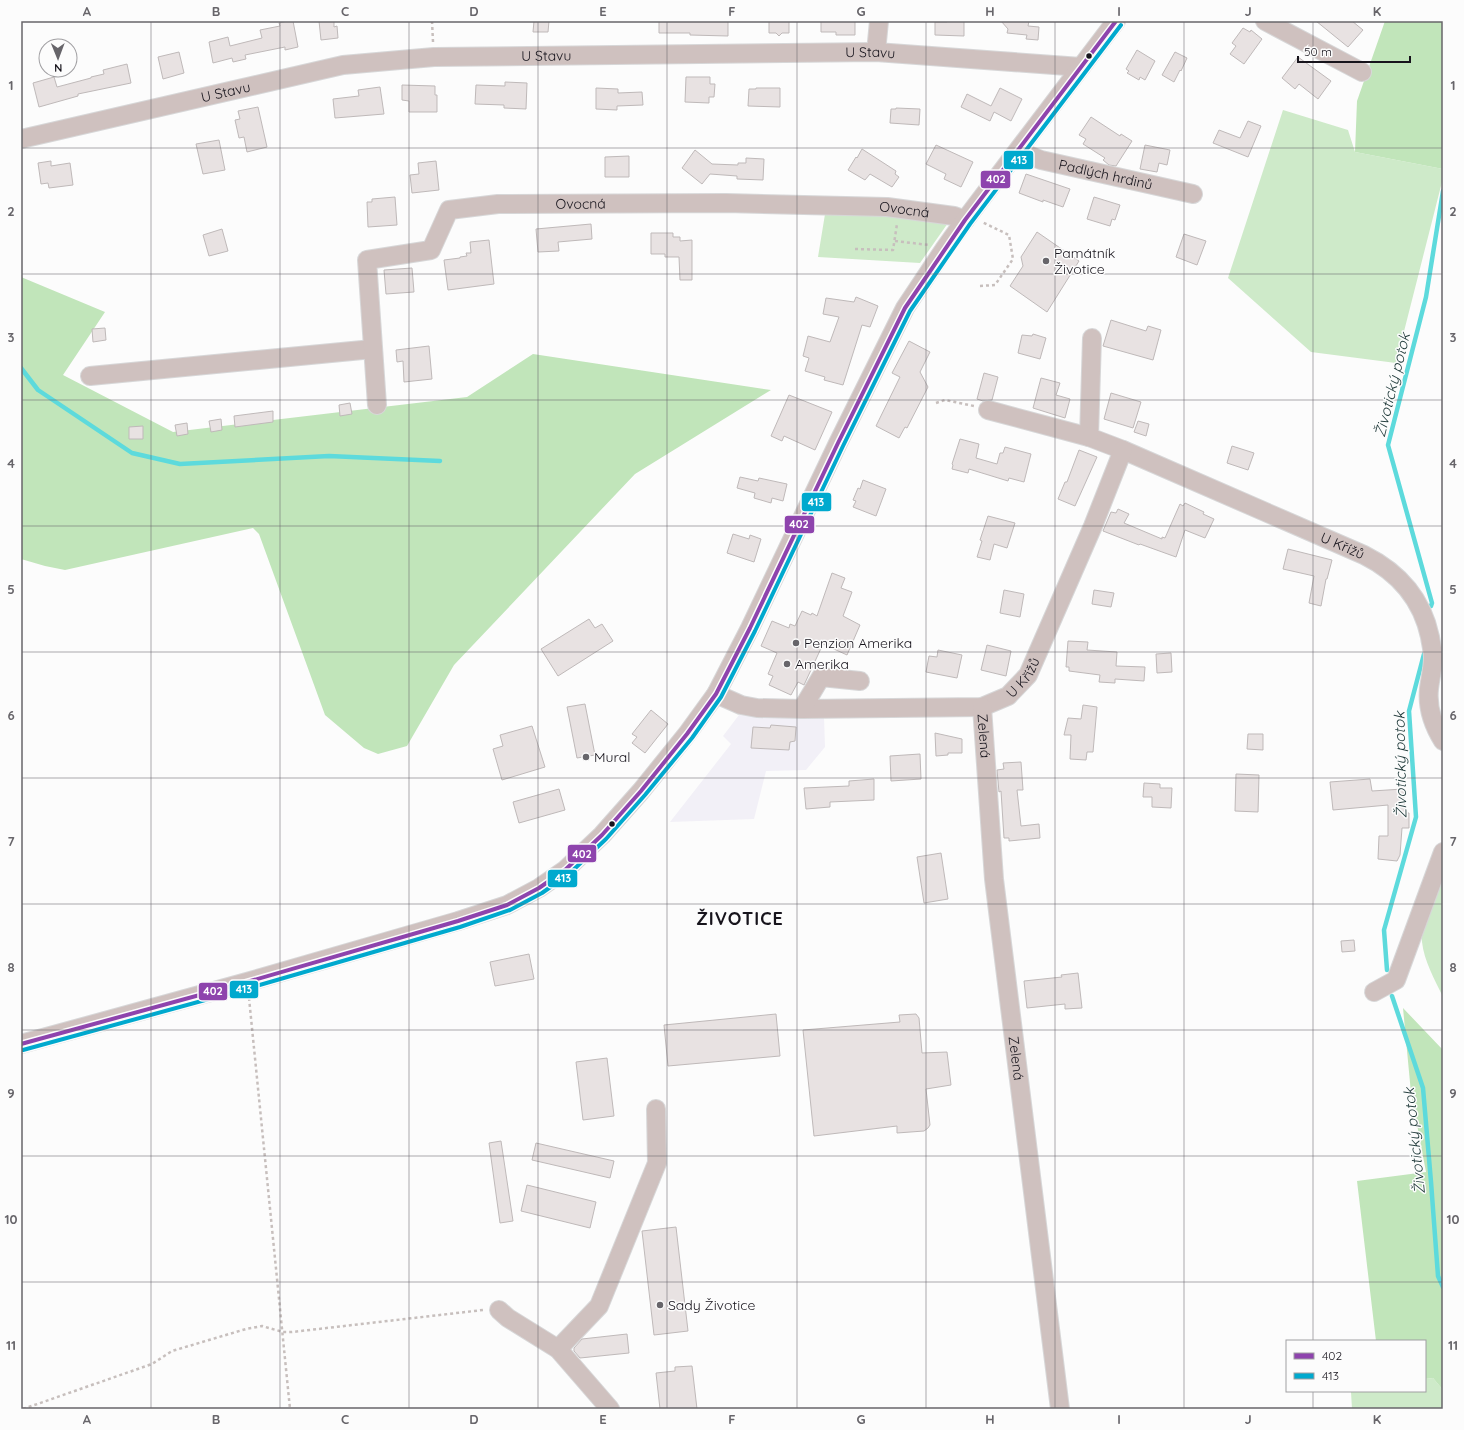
<svg xmlns="http://www.w3.org/2000/svg" width="1464" height="1430" font-family="Quicksand,sans-serif">
<style>
.built{fill:#f2f0f7}
.green{fill:#ceeac9}
.forest{fill:#c1e5ba}
.lines{fill:none;stroke-linecap:round;stroke-linejoin:round}
.stream{stroke:#5ddadc;stroke-width:4.5}
.building{fill:#e8e2e2;stroke:#bfb9b9}
.minor-casing{stroke:#d7d7d8;stroke-width:20}
.path{stroke:#c7bfbd;stroke-width:2.5;stroke-dasharray:3 3;stroke-linecap:butt}
.minor{stroke:#cfc1bf;stroke-width:18}
.bus-1-casing{stroke:#fcfcfc;stroke-width:7}
.bus-2-casing{stroke:#fcfcfc;stroke-width:7}
.bus-1{stroke:#8e44ad;stroke-width:4}
.bus-2{stroke:#00a9ce;stroke-width:4}
.grid{fill:none;stroke:#67656a;stroke-width:1;stroke-opacity:0.55}
.bus-dot{fill:#17141c;stroke:#fcfcfc;stroke-width:1.5}
.poi-dot{fill:#67656a;stroke:#fcfcfc;stroke-width:1.5}
.labels{text-anchor:middle;dominant-baseline:central;stroke-width:3;stroke-linejoin:round;paint-order:stroke}
.street-label{font-size:14px;fill:#17141c;stroke:#fcfcfc}
.poi-label{font-size:14px;fill:#17141c;stroke:#fcfcfc;text-anchor:start}
.water-label{font-size:15px;font-style:italic;fill:#1f3939;stroke:#fcfcfc}
.district-label{font-size:18px;font-weight:bold;letter-spacing:1px;fill:#17141c;stroke:#fcfcfc}
.line-badge{stroke:#fcfcfc;stroke-width:1.5}
.badge-label{font-size:11px;text-anchor:middle;font-weight:bold;fill:#fff}
.neatline{fill:none;stroke:#67656a;stroke-width:1.5}
.grid-label{font-size:13px;text-anchor:middle;font-weight:bold;fill:#67656a}
</style>
<rect width="100%" height="100%" fill="#fcfcfc"/>
<path class="built" d="M739 715 754 716 824 717 825 747 806 770 766 771 754 819 670 822 731 744 723 736Z"/>
<path class="green" d="M1283 110 1348 130 1355 152 1443 169V178L1396 363 1311 352 1228 278Z
M826 208 948 223 920 263 818 257Z
M1443 866V997C1435 980 1424 961 1422 942 1420 929 1438 882 1443 866Z
M1433 1378 1443 1390V1409H1352L1351 1392 1425 1391V1379Z"/>
<path class="forest" d="M1385 21H1443V169L1355 152 1357 101Z
M21 277 105 312 63 375 173 432 467 397 533 354 771 390 635 474 454 665 407 746 378 754 364 748 325 715 259 534 253 528 65 570 45 566 21 559Z
M1403 1008 1443 1050V1390L1433 1378 1425 1379V1341H1376L1357 1181 1426 1172 1411 1093Z"/>
<g class="lines">
<path class="stream" d="M21 368 38 390 132 453 180 464 329 456 440 461
M1431 606 1432 603 1388 445 1426 297 1443 191
M1387 970 1384 930 1416 817 1409 711 1424 654
M1392 996 1423 1088 1431 1182 1438 1276 1443 1287"/>
</g>
<path class="building" d="M287 21H293L298 47 285 50V47L245 55 246 59 233 62 232 58 213 63 209 42 228 37 230 46 262 38 260 30 280 26 279 23Z
M319 21H334V27L337 26 338 38 321 40Z
M534 21H549L548 32H533Z
M659 21H728V36L690 35V33H659Z
M769 21H789V33H782L779 36 776 33H769Z
M821 21H855V35H836V32H821Z
M947 21H964V36L935 35V22H947Z
M1001 21H1029L1028 26 1039 27 1038 40 1026 39 1027 35 1007 33 1008 29Z
M1316 21H1352L1363 30 1348 47Z
M1243 28 1250 32 1251 30 1262 39 1244 64 1230 54 1236 46 1232 43Z
M1137 50 1155 61 1145 80 1140 77 1139 80 1127 73 1129 71 1126 69Z
M179 52 184 73 163 79 158 57Z
M1175 52 1187 58 1181 71 1180 70 1174 82 1162 75Z
M1298 57 1331 81 1318 99 1299 84 1295 89 1282 78Z
M127 64 131 83 78 94V96L39 107 33 83 54 77 57 87 91 78V77L104 74 103 70Z
M686 77H710V84H715L714 97H709V103L685 102Z
M505 82 527 83 526 109 504 108V105L475 104 476 85 505 86Z
M402 85 435 86V95H437V112H409V101L402 100Z
M380 87 384 114 335 118 333 99 359 96 358 90Z
M596 88 618 89V93L642 92 643 105 617 106V110L596 109Z
M756 88H780V107L748 106 749 89H756Z
M1000 88 1022 99 1011 121 994 112 990 121 961 107 967 94 991 106Z
M258 107 267 147 247 152 244 137 239 138 235 120 240 119 238 111Z
M896 108 920 109 919 125 890 123 891 109H896Z
M1091 117 1120 136 1121 134 1132 141 1116 166 1109 165 1103 160 1105 158 1083 144 1086 139 1079 135Z
M1248 121 1261 126 1248 157 1213 143 1219 130 1240 138Z
M219 140 225 170 203 174 196 144Z
M936 145 973 162 961 187 944 179 946 174 926 164Z
M1145 145 1170 150 1167 165 1159 163 1157 172 1140 169Z
M862 149 896 171 895 174 899 177 892 187 870 174 865 180 848 170 856 157 857 158Z
M695 150 712 164 738 165V163H746V158L764 159 763 180 737 179V176L710 174 702 184 682 168Z
M629 156V177H605V157Z
M51 161V166L70 163 73 185 49 188 48 183 41 184 38 163Z
M436 161 439 190 412 193 410 175 419 174 418 163Z
M1026 174 1070 189 1063 207 1043 200V202L1019 193Z
M395 197 397 225 368 227 367 202H372V199Z
M1094 197 1120 205 1115 220 1112 219 1110 226 1087 219Z
M591 224 592 239 558 242 559 251 538 252 536 229Z
M222 229 228 251 209 256 203 235Z
M1037 232 1079 261 1047 312 1010 286 1023 266 1021 257Z
M651 233H673V237H680V241L692 240V280H680L679 257H665V254H651Z
M1184 234 1206 241 1197 265 1176 257Z
M489 240 494 284 448 290 444 260 460 258V257L467 256 466 253H471L470 242Z
M412 268 414 292 386 294 384 270Z
M856 297 878 306 870 327 862 325 843 385 824 380 825 377 805 371 809 358 803 356 808 336 830 342 839 317 823 314 826 298 854 302Z
M1111 320 1146 331 1148 326 1161 330 1153 360 1103 346Z
M105 328 106 340 93 342 92 329Z
M1033 334 1046 338 1040 359 1018 353 1022 335 1032 336Z
M909 341 930 352 920 372 928 387 907 428 905 427 899 438 876 426 900 377 892 373Z
M429 346 432 379 404 382 403 361 397 362 396 350Z
M984 373 998 377 992 400 983 401 977 399Z
M1041 378 1060 383 1056 395 1070 399 1065 418 1033 408Z
M1111 393 1141 402 1133 428 1104 419Z
M789 395 832 412 815 450 784 436 782 441 771 436Z
M350 403 352 414 340 416 339 405Z
M273 411V422L235 427 234 416Z
M221 419 222 430 211 432 209 421Z
M1138 421 1149 424 1146 436 1134 432Z
M187 423 188 434 177 436 175 425Z
M143 426V439H129V427Z
M960 439 979 444 976 458 997 464 1000 453H1003L1005 447 1031 454 1024 482 1009 478 1008 481 969 469 968 473 952 469 953 465 952 464Z
M1232 446 1254 453 1248 470 1227 463Z
M1079 450 1097 457 1075 506 1058 499 1065 482H1067Z
M740 477 758 481 759 478 787 484 783 501 772 498 771 503 754 498 755 493 737 488Z
M863 480 886 489 876 516 853 507 856 501 853 500 858 488 860 489Z
M1185 503 1204 512 1203 514 1214 519 1205 538 1185 530 1176 557 1140 544 1139 545 1103 531 1111 512 1116 513 1118 509 1129 514 1124 523 1162 539V537L1165 538 1180 504 1183 506Z
M988 516 1015 523 1007 548 994 544 990 560 977 557 982 541 980 540Z
M733 534 749 539 750 535 761 539 754 562 727 553Z
M1288 549 1332 560 1327 579H1326L1321 606 1309 603 1314 576 1283 569Z
M832 573 845 578 841 588 852 592 843 616 860 625 847 655 823 644 804 685 798 682 791 695 769 685 773 676 768 674 777 653 761 646 772 621 789 628 790 624 795 626 802 611 811 615 812 613 817 616Z
M1004 590 1024 594 1020 617 1000 613Z
M1094 590 1114 593 1111 607 1092 604Z
M589 619 595 628 602 624 613 641 558 676 541 649Z
M1068 641 1088 642 1087 650 1117 652 1116 666 1145 667 1144 681 1115 679V683L1099 682 1100 675 1069 671V667H1066Z
M987 645 1011 651 1006 676 981 670Z
M938 650 962 655 957 678 926 672 929 656 937 657Z
M1171 653 1172 672 1157 673 1156 654Z
M585 704 595 755 577 758 567 707Z
M1083 705 1097 707 1093 752H1087L1086 760 1070 759 1071 735H1064L1068 718 1081 719Z
M651 710 668 724 645 753 632 743 637 737 632 734Z
M771 725 796 727 795 741 790 742 789 750 751 748 753 727 770 728Z
M532 726 545 767 502 780 493 749 503 746 500 735Z
M935 733 962 739V753H948V755L936 756Z
M1248 734H1263V750L1247 749Z
M920 754 921 779 891 781 890 756Z
M1021 762 1023 790H1017L1021 826 1039 824 1040 838 1009 841V838H1004L1001 791 999 792 997 770 1004 769 1003 763Z
M1236 774 1259 775 1258 812 1235 811Z
M874 779V800L830 802V807L806 809 804 788 849 786V781Z
M1370 779 1372 791 1403 789 1405 813H1409V828H1402L1400 855 1397 861 1378 859 1379 836H1388V805L1333 810 1330 782Z
M1144 783 1160 784V788H1172L1171 808 1152 807V797H1143Z
M559 789 565 810 519 823 513 802Z
M941 853 948 899 924 903 917 857Z
M1354 940 1355 951 1342 952 1341 941Z
M529 954 534 979 495 986 490 962Z
M1078 973 1082 1008 1065 1009V1004L1027 1008 1024 981 1062 977 1061 975Z
M776 1014 780 1056 668 1066 664 1025Z
M916 1014 919 1018 922 1053 947 1052 951 1085 926 1089 930 1125 928 1128 924 1131 897 1133V1126L814 1136 803 1030 900 1022 899 1015Z
M607 1058 614 1116 583 1120 576 1062Z
M501 1141 513 1221 500 1223 489 1143Z
M536 1143 614 1161 610 1178 532 1160Z
M527 1185 596 1202 590 1228 521 1211Z
M676 1227 688 1331 654 1335 642 1231Z
M627 1334 629 1353 580 1358 574 1351V1348L582 1339Z
M692 1366 697 1409H660L656 1373 675 1371V1367Z"/>
<g class="lines">
<defs>
<g id="minor">
<path d="M1265 21 1362 72"/>
<path d="M876 52 879 21"/>
<path id="s1" d="M21 139 343 65 434 57 876 52 1081 67"/>
<path id="s2" d="M1018 151 1041 160 1193 194"/>
<path id="s3" d="M1092 338 1089 437 1123 450 1364 555C1398 572 1422 599 1430 637 1431 644 1433 651 1433 658 1433 668 1430 679 1429 689 1427 708 1433 725 1443 741"/>
<path d="M90 376 373 349"/>
<path id="s4" d="M377 405 367 260 431 250 449 210 498 204 726 203 887 207 954 216 965 220"/>
<path d="M988 410 1089 437"/>
<path id="s5" d="M716 694 741 705 757 708 802 709 982 707 1008 696 1028 675 1093 526 1123 450"/>
<path id="s6" d="M982 707 994 879 1060 1409"/>
<path d="M802 709 821 677 860 681"/>
<path d="M1374 992 1396 980 1443 852"/>
<path d="M21 1044 247 982 458 921 507 905 539 888 565 870 602 835 641 791 687 734 716 694 750 628 838 443 905 308 945 248 965 220 1116 21"/>
<path d="M499 1310 508 1318 558 1349 610 1409"/>
<path d="M558 1349 599 1306 657 1163 656 1109"/>
</g>
</defs>
<use href="#minor" class="minor-casing"/>
<path class="path" d="M432 21 433 42
M895 241 929 245
M855 249 893 250 897 224
M980 286 995 285 1013 259 1009 235 982 222
M936 403 945 400 974 406
M249 998 290 1409
M23 1409 152 1364 172 1351 246 1329 262 1326 283 1332H292L483 1310"/>
<use href="#minor" class="minor"/>
<defs>
<path id="bus-1" d="M21 1044 247 982 458 921 507 905 539 888 565 870 602 835 641 791 687 734 716 694 750 628 838 443 905 308 965 220 1116 21"/>
<path id="bus-2" d="M23 1050 249 988 460 927 510 910 542 893 569 874 606 839 645 795 692 738 721 697 755 631 843 446 910 311 970 224 1121 25"/>
</defs>
<use href="#bus-1" class="bus-1-casing"/>
<use href="#bus-2" class="bus-2-casing"/>
<use href="#bus-1" class="bus-1"/>
<use href="#bus-2" class="bus-2"/>
</g>
<path class="grid" d="M151 21V1409M280 21V1409M409 21V1409M538 21V1409M667 21V1409M797 21V1409M926 21V1409M1055 21V1409M1184 21V1409M1313 21V1341M21 148H1443M21 274H1443M21 400H1443M21 526H1443M21 652H1443M21 778H1443M21 904H1443M21 1030H1443M21 1156H1443M21 1282H1443M1313 1391V1409"/>
<g class="bus-dot">
<circle cx="1089" cy="56" r="3.5"/>
<circle cx="612" cy="824" r="3.5"/>
</g>
<g class="poi-dot">
<circle cx="1046" cy="261" r="4"/>
<circle cx="796" cy="643" r="4"/>
<circle cx="787" cy="664" r="4"/>
<circle cx="586" cy="757" r="4"/>
<circle cx="660" cy="1305" r="4"/>
</g>
<g class="labels">
<g class="street-label">
<text stroke="none"><textPath href="#s1" startOffset="858">U Stavu</textPath></text>
<text stroke="none"><textPath href="#s1" startOffset="534">U Stavu</textPath></text>
<text stroke="none"><textPath href="#s1" startOffset="210">U Stavu</textPath></text>
<text stroke="none"><textPath href="#s2" startOffset="91">Padlých hrdinů</textPath></text>
<text stroke="none"><textPath href="#s4" startOffset="386">Ovocná</textPath></text>
<text stroke="none"><textPath href="#s4" startOffset="710">Ovocná</textPath></text>
<text stroke="none"><textPath href="#s3" startOffset="375">U Křížů</textPath></text>
<text stroke="none"><textPath href="#s5" startOffset="321">U Křížů</textPath></text>
<text stroke="none"><textPath href="#s6" startOffset="29">Zelená</textPath></text>
<text stroke="none"><textPath href="#s6" startOffset="353">Zelená</textPath></text>
</g>
<g class="poi-label">
<text x="1054" y="253">Památník<tspan x="1054" dy="16">Životice</tspan></text>
<text x="804" y="643">Penzion Amerika</text>
<text x="795" y="664">Amerika</text>
<text x="594" y="757">Mural</text>
<text x="668" y="1305">Sady Životice</text>
</g>
<g class="water-label">
<text transform="translate(1392 385) rotate(-76)">Životický potok</text>
<text transform="translate(1400 765) rotate(-91)">Životický potok</text>
<text transform="translate(1414 1141) rotate(-96)">Životický potok</text>
</g>
<g class="district-label">
<text x="740" y="918">ŽIVOTICE</text>
</g>
</g>
<g class="line-badge">
<rect x="1003" y="150" width="31" height="20" rx="4" fill="#00a9ce"/>
<rect x="980" y="170" width="31" height="19" rx="4" fill="#8e44ad"/>
<rect x="801" y="492" width="31" height="20" rx="4" fill="#00a9ce"/>
<rect x="784" y="515" width="31" height="19" rx="4" fill="#8e44ad"/>
<rect x="567" y="844" width="30" height="19" rx="4" fill="#8e44ad"/>
<rect x="547" y="869" width="31" height="19" rx="4" fill="#00a9ce"/>
<rect x="229" y="980" width="30" height="19" rx="4" fill="#00a9ce"/>
<rect x="198" y="982" width="30" height="19" rx="4" fill="#8e44ad"/>
</g>
<g class="badge-label">
<text x="1019" y="164">413</text>
<text x="996" y="183">402</text>
<text x="816" y="506">413</text>
<text x="799" y="528">402</text>
<text x="582" y="858">402</text>
<text x="563" y="882">413</text>
<text x="244" y="993">413</text>
<text x="213" y="995">402</text>
</g>
<rect width="1464" height="1430" fill="none" stroke="#fcfcfc" stroke-width="44"/>
<rect x="1286" y="1340" width="140" height="52" fill="#fcfcfc" stroke="#a09fa2"/>
<rect x="1294" y="1353" width="20" height="6" fill="#8e44ad" stroke="#a09fa2"/>
<text x="1322" y="1360" font-size="12" fill="#17141c">402</text>
<rect x="1294" y="1373" width="20" height="6" fill="#00a9ce" stroke="#a09fa2"/>
<text x="1322" y="1380" font-size="12" fill="#17141c">413</text>
<g transform="translate(58 58) rotate(179)"><circle r="19" fill="#fcfcfc" stroke="#a09fa2"/>
<path d="M0-3L7 15L0 10L-7 15Z" fill="#67656a"/>
<text y="-6" font-size="11" font-weight="bold" text-anchor="middle" fill="#17141c">N</text>
</g>
<path d="M1298 56v6h112v-6" fill="none" stroke="#17141c" stroke-width="2"/>
<text x="1304" y="56" font-size="12" fill="#17141c" stroke="#fcfcfc" stroke-width="3" paint-order="stroke">50 m</text>
<rect x="22" y="22" width="1420" height="1386" class="neatline"/>
<g class="grid-label">
<text x="87" y="16">A</text>
<text x="216" y="16">B</text>
<text x="345" y="16">C</text>
<text x="474" y="16">D</text>
<text x="603" y="16">E</text>
<text x="732" y="16">F</text>
<text x="861" y="16">G</text>
<text x="990" y="16">H</text>
<text x="1119" y="16">I</text>
<text x="1248" y="16">J</text>
<text x="1377" y="16">K</text>
<text x="11" y="90">1</text>
<text x="1453" y="90">1</text>
<text x="11" y="216">2</text>
<text x="1453" y="216">2</text>
<text x="11" y="342">3</text>
<text x="1453" y="342">3</text>
<text x="11" y="468">4</text>
<text x="1453" y="468">4</text>
<text x="11" y="594">5</text>
<text x="1453" y="594">5</text>
<text x="11" y="720">6</text>
<text x="1453" y="720">6</text>
<text x="11" y="846">7</text>
<text x="1453" y="846">7</text>
<text x="11" y="972">8</text>
<text x="1453" y="972">8</text>
<text x="11" y="1098">9</text>
<text x="1453" y="1098">9</text>
<text x="11" y="1224">10</text>
<text x="1453" y="1224">10</text>
<text x="11" y="1350">11</text>
<text x="1453" y="1350">11</text>
<text x="87" y="1424">A</text>
<text x="216" y="1424">B</text>
<text x="345" y="1424">C</text>
<text x="474" y="1424">D</text>
<text x="603" y="1424">E</text>
<text x="732" y="1424">F</text>
<text x="861" y="1424">G</text>
<text x="990" y="1424">H</text>
<text x="1119" y="1424">I</text>
<text x="1248" y="1424">J</text>
<text x="1377" y="1424">K</text>
</g>
</svg>
